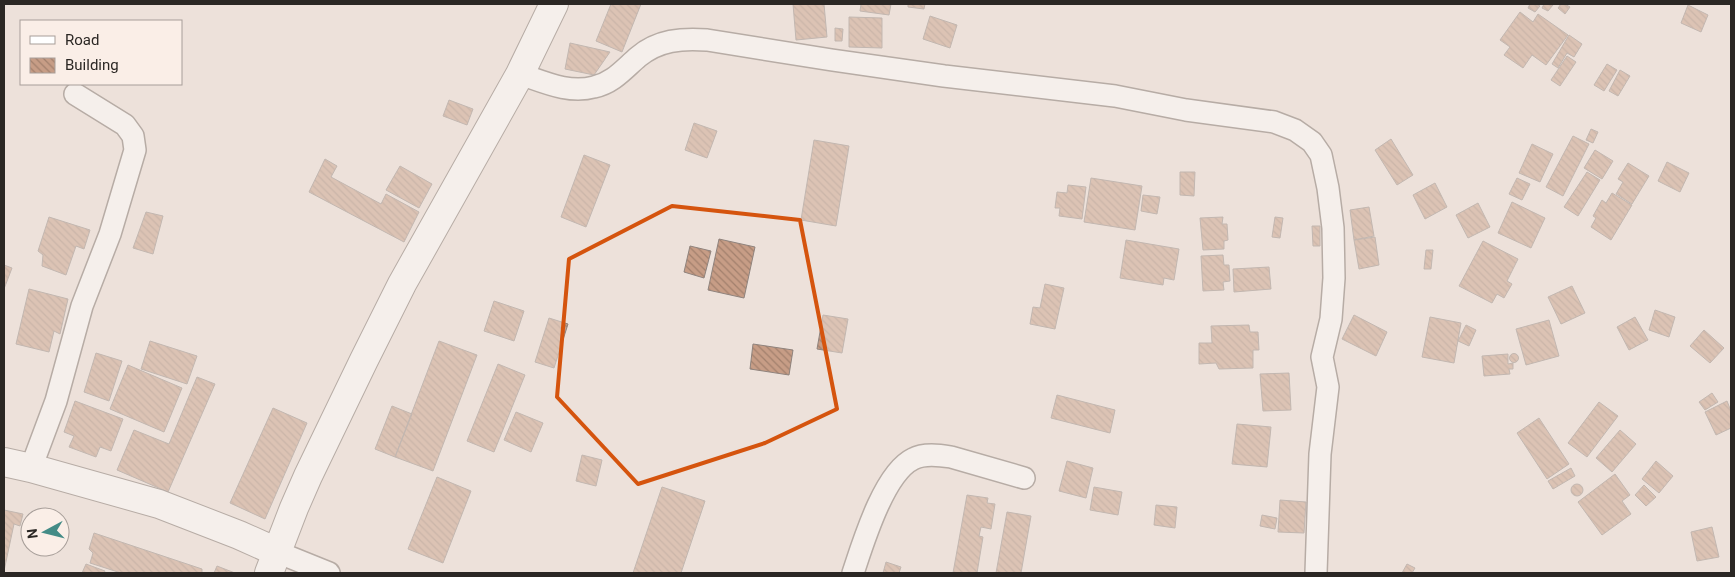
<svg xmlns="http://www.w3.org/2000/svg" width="1735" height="577" font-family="Roboto,sans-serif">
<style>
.building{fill:url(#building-back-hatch);stroke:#8f837d}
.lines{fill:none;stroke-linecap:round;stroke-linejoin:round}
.street-casing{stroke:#766b65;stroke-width:24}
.secondary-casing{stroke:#766b65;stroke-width:30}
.street{stroke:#fff;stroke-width:21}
.secondary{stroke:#fff;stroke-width:28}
.marked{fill:none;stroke:#d5540e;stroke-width:4;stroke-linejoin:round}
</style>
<defs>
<pattern id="building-back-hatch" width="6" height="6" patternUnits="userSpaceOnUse" patternTransform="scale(1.25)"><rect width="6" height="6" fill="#c79d86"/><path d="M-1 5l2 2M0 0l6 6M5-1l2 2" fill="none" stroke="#a2806d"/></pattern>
</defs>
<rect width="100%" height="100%" fill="#ede1da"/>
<path class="building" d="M611 4H641L622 52 596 41Z
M793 4H824L827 37 796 40Z
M861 4H891L889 15 860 11Z
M908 4H925L924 9 908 7Z
M1530 4H1536L1540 6 1535 12 1528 8Z
M1544 4 1553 5 1548 11 1542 8Z
M1561 4H1565L1570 7 1565 14 1558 8Z
M1688 5 1708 15 1701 32 1681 23Z
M1520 12 1533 22 1538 14 1568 35 1546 65 1532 55 1523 68 1504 55 1510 47 1500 40Z
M930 16 957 25 950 48 923 39Z
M849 17 882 18V48L849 47Z
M835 28 843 29 842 41H835Z
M1569 35 1582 44 1574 57 1567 53 1558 68 1552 64Z
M570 43 610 52 594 75 565 69Z
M1567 56 1576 62 1560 86 1551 80Z
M1607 64 1617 70 1604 91 1594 85Z
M1620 70 1630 76 1618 96 1609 91Z
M449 100 473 109 467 125 443 116Z
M694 123 717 131 707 158 685 150Z
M1591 129 1598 132 1593 143 1586 140Z
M1573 136 1589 144 1563 196 1546 187Z
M1391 139 1413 175 1397 185 1375 150Z
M814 140 849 146 836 226 801 220Z
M1532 144 1553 154 1540 182 1519 173Z
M1595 150 1613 161 1602 179 1584 168Z
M584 155 610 165 586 227 561 217Z
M325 159 337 166 331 177 381 204 386 194 419 212 404 242 309 192Z
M1667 162 1689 173 1680 192 1658 181Z
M1628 163 1649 176 1632 204 1616 194 1623 182 1618 179Z
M400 166 432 184 419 208 386 190Z
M1180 172H1195L1194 196 1180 195Z
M1587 172 1600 180 1578 216 1564 207Z
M1091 178 1142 186 1135 230 1084 222Z
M1517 178 1530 184 1522 200 1509 194Z
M1435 183 1447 207 1425 219 1413 195Z
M1068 185 1086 187 1082 219 1059 216 1060 208H1055L1057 192 1067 193Z
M1612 193 1632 205 1611 240 1591 227 1596 218 1593 216 1602 200 1606 203Z
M1143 195 1160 197 1157 214 1141 211Z
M1512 202 1545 218 1531 248 1498 233Z
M1478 203 1490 227 1468 238 1456 215Z
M1369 207 1374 236 1354 240 1350 210Z
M146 212 163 216 153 254 133 248Z
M49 217 90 230 84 249 76 246 66 275 42 266 43 255 38 251Z
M1223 217 1222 224H1227L1228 240 1224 241V249L1203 250 1200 218Z
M1275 217 1283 218 1280 238 1272 237Z
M1312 226H1320V246H1313Z
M1375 237 1379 265 1359 269 1354 240Z
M719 239 755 247 744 298 708 290Z
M1126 240 1179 249 1174 280 1164 278 1163 285 1120 278Z
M1483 241 1518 259 1507 281 1512 284 1504 298 1497 294 1492 303 1459 286Z
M690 246 711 251 704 278 684 272Z
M1426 250H1433L1431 269H1424Z
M1223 255 1224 265H1229L1230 281 1223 282 1224 290 1203 291 1201 256Z
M4 265 12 268 4 289Z
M1269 267 1271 289 1234 292 1233 269Z
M1045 284 1064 288 1055 329 1030 324 1033 307 1040 308Z
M1572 286 1585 313 1561 324 1548 297Z
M29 289 68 299 60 334 54 331 49 352 16 344Z
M494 301 524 311 514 341 484 331Z
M1655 310 1675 317 1669 337 1649 330Z
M823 315 848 319 842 353 817 349Z
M1354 315 1387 332 1376 356 1342 339Z
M1430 317 1461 323 1454 363 1422 357Z
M1635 317 1648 340 1629 350 1617 327Z
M549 318 568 324 554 368 535 362Z
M1549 320 1559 356 1526 365 1516 329Z
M1249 325 1250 332H1258L1259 350H1253V368L1219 369 1216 363 1199 364V343H1212L1211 326Z
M1466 325 1476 330 1469 346 1458 341Z
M1704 330 1724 348 1710 363 1690 346Z
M150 341 197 356 187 384 141 369Z
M439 341 477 355 433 471 395 457Z
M753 344 793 350 789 375 750 369Z
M96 353 122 361 109 401 84 392Z
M1509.5 358a4.5 4.5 0 1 1 9 0a4.5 4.5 0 1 1-9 0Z
M1508 354V364L1513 363V369H1509L1510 374 1484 376 1482 356Z
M498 364 525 375 494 452 467 441Z
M128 365 182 388 164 432 110 409Z
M1289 373 1291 410 1263 411 1260 374Z
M197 377 215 384 168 492 117 470 134 430 169 444Z
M1712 393 1718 402 1705 410 1699 402Z
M1057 395 1115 410 1110 433 1051 418Z
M75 401 123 419 111 451 100 447 96 457 69 447 74 436 64 432Z
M1727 401 1731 411V428L1716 435 1705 412Z
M1599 402 1618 416 1587 457 1568 443Z
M392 406 412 414 395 457 375 449Z
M273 408 307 423 265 519 230 503Z
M516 412 543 423 531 452 504 440Z
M1539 418 1569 464 1547 479 1517 433Z
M1237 424 1271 427 1267 467 1232 464Z
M1620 430 1636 444 1612 472 1596 458Z
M582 455 602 460 596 486 576 481Z
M1067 461 1093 468 1086 498 1059 491Z
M1656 461 1673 476 1659 493 1642 479Z
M1571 468 1575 476 1553 489 1548 481Z
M1615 474 1630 495 1622 501 1631 514 1602 535 1578 502Z
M437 477 471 491 443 563 408 549Z
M1571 490a6 6 0 1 1 12 0a6 6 0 1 1-12 0Z
M1644 485 1656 497 1646 506 1635 495Z
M662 487 705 501 681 573H633Z
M1094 487 1122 492 1118 515 1090 510Z
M967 495 988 498 987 503 995 504 991 529 981 527 979 536 983 537 977 573H953Z
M1280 500 1306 502 1304 533 1278 532Z
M1156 505 1177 507 1175 528 1154 525Z
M4 510 23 514 20 526 14 524 4 571Z
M1007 512 1031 516 1021 573H996Z
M1262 515 1277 518 1275 529 1260 526Z
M1712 527 1719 557 1697 561 1691 532Z
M94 533 202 569V573H121L90 563 93 553 89 549Z
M886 562 901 567 899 573H883Z
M86 564 105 571 104 573H82Z
M1407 564 1415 568 1412 573H1402Z
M217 566 235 573H214Z"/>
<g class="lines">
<defs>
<path id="street" d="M520 74C544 82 569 94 594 87 613 83 624 69 638 57 658 40 682 38 707 40L832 60 944 76 1115 96 1186 110 1274 122 1295 130 1312 142 1321 155 1328 188 1333 228 1334 278 1331 319 1322 357 1328 387 1320 454 1316 573
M31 468 56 401 82 306 110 234 135 150 133 136 125 125 75 94
M277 552 329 573
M853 573C863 543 884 473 913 459 924 453 939 455 951 457L1024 478"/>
<path id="secondary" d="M4 462 31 468 159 504 239 535 277 552
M269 573 294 508 308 476 364 360 402 284 520 74 554 4"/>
</defs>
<use href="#street" class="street-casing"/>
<use href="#secondary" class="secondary-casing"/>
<use href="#street" class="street"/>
<use href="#secondary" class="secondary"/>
</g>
<path d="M0 0H1735V577H0ZM672 206 800 220 837 409 765 443 638 484 557 397 569 259Z" fill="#ede1da" fill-opacity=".55" fill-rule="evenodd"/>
<path class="marked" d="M672 206 800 220 837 409 765 443 638 484 557 397 569 259Z"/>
<rect width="1735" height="577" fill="none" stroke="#2b2724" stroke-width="10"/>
<rect x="20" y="20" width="162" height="65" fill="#faeee7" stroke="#a79e99"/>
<rect x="30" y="36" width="25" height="8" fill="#ffffff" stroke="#a79e99"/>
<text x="65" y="45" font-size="15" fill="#2b2724">Road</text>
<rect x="30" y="58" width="25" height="15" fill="url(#building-back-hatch)" stroke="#a79e99"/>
<text x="65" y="70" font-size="15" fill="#2b2724">Building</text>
<g transform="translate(45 532) rotate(263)"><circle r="24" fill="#faeee7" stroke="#a79e99"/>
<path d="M0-4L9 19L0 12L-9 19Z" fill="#438b86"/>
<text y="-8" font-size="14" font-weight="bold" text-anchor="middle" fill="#2b2724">N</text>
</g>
</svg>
